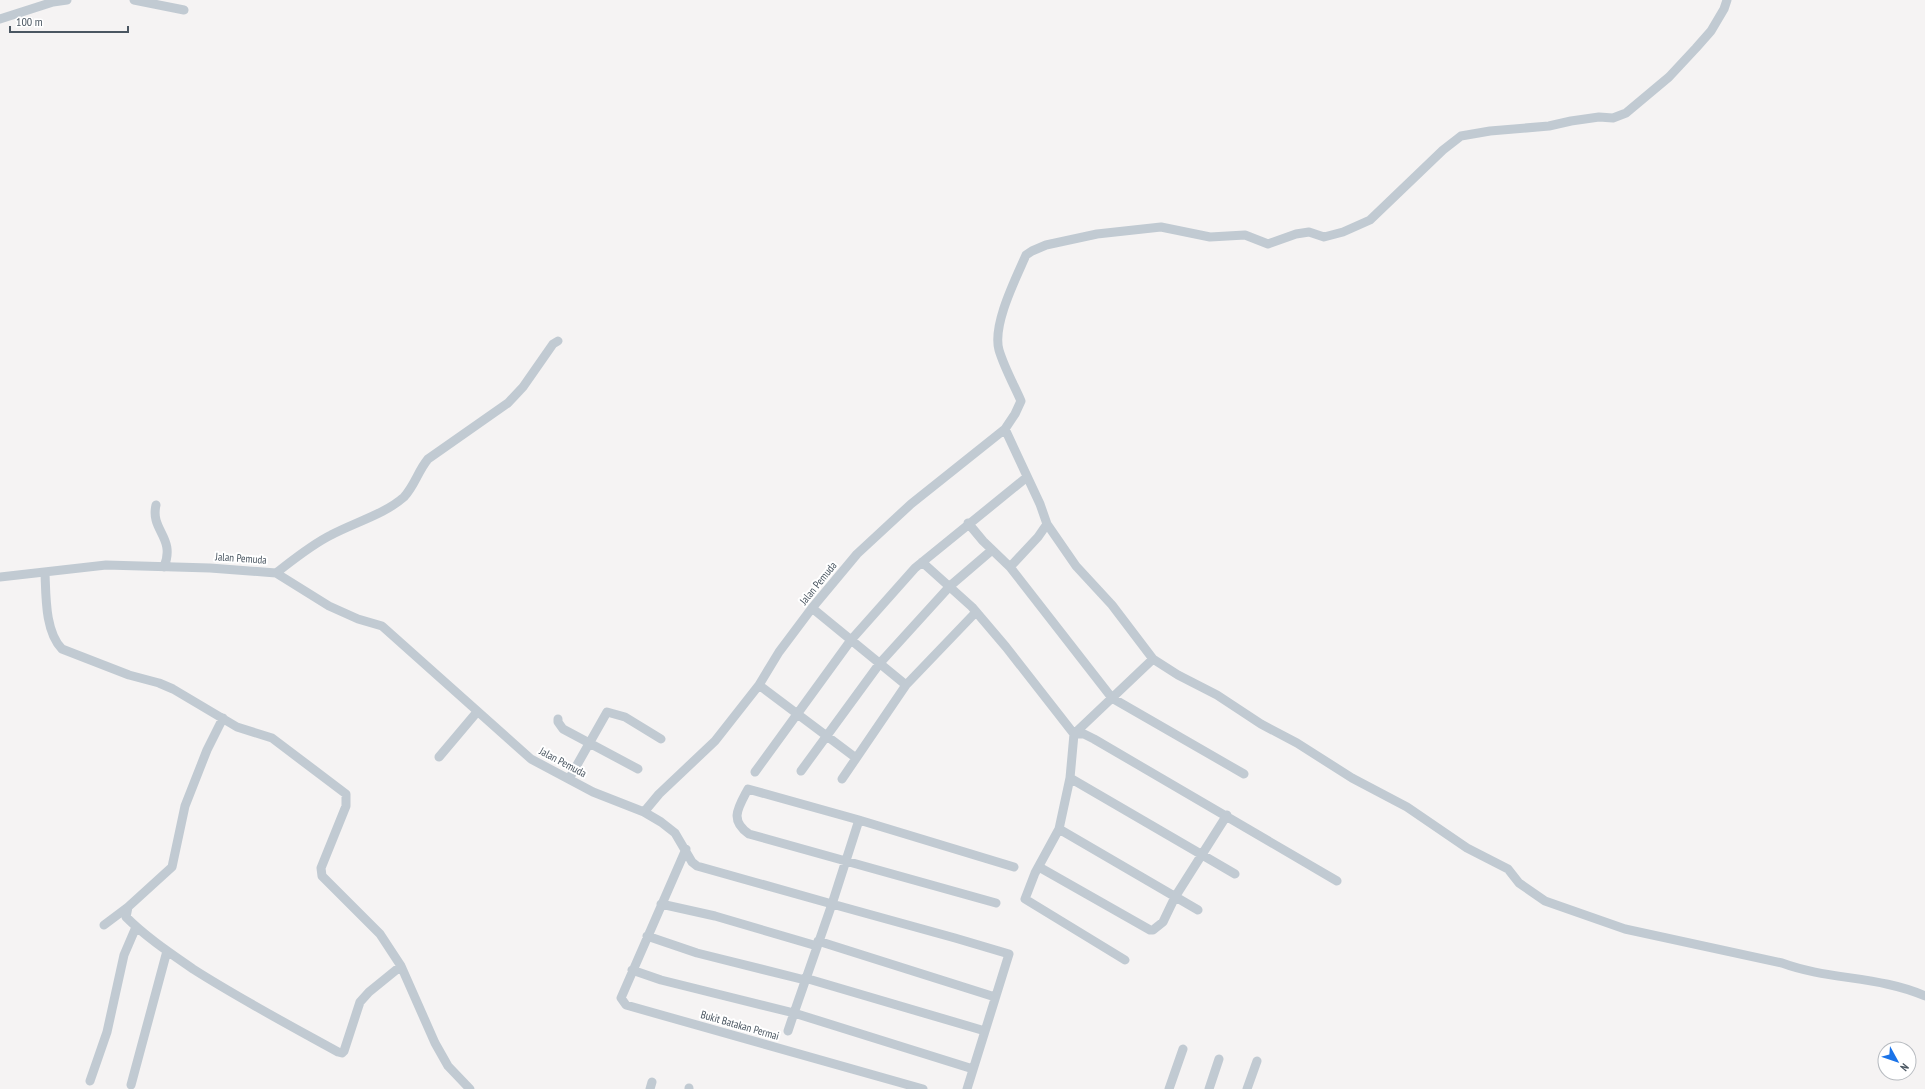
<svg xmlns="http://www.w3.org/2000/svg" width="1925" height="1089" font-family="'PT Sans Narrow',sans-serif">
<style>
.lines{fill:none;stroke-linecap:round;stroke-linejoin:round}
.minor{stroke:#c1cad2;stroke-width:9}
.labels{text-anchor:middle;dominant-baseline:central;stroke-width:4;stroke-linejoin:round;paint-order:stroke}
.street-label{font-size:11px;fill:#4a5661;stroke:#fff}
</style>
<rect width="100%" height="100%" fill="#f5f3f3"/>
<g class="lines">
<path class="minor" d="M134 0 184 10
M0 19 53 2 67 0
M1005 429 1040 504 1047 524 1076 566 1112 605 1153 659 1178 675 1217 695 1261 724 1297 743 1352 778 1407 807 1467 848 1508 869 1519 883 1545 901 1625 929 1782 963C1828 980 1880 976 1925 996
M156 505C150 531 176 537 164 567
M968 523 983 541 1010 567 1112 698 1244 774
M922 562 972 607 1006 647 1074 734 1070 778 1235 874
M1010 567 1038 537 1047 524
M45 573C46 596 45 632 62 649L129 675 159 683 173 689 237 727 272 738 346 794V806L321 868 322 876 380 934 401 966 435 1043 448 1066 470 1089
M276 573C293 560 311 545 331 535 353 523 385 514 404 497 415 485 418 471 428 459L508 403 523 387 553 344 558 341
M0 577 106 565 210 568 276 573 329 606 358 619 382 626 531 759 593 792 644 812 661 822 675 833 692 862 697 866 832 904 794 1013 973 1069
M812 608 906 685
M759 685 856 758
M223 718 207 750 185 806 172 867 128 907 126 917C146 937 170 953 193 969 240 999 289 1025 338 1052L342 1053 344 1051 360 1002 369 992 401 966
M558 719V722L563 729 638 769
M1074 734H1084L1094 739 1337 881
M1074 734 1153 659
M439 757 477 712
M801 771 880 663 950 586 992 550
M755 772 851 640 915 568 1027 477
M1070 778 1059 829 1035 873 1025 899 1125 960
M569 779 607 712 625 717 661 739
M842 779 906 685 976 612
M644 812 659 794 715 741 759 685 779 652 812 608 857 554 911 504 1005 429 1015 414 1021 401C1014 385 1004 367 999 350 992 325 1016 278 1026 255L1032 251 1046 245 1097 234 1161 227 1210 237 1245 235 1268 244 1296 234 1309 232 1324 237 1343 232 1370 220 1443 150 1461 136 1490 131 1549 126 1571 121 1599 117 1613 118 1626 113 1669 77 1696 48 1711 31 1724 9 1727 0
M859 820 832 904 955 938 1009 954 967 1089
M1059 829 1198 910
M686 849 621 998 626 1005 923 1089
M1039 867 1150 930H1153L1163 922 1175 897 1227 815
M996 903 749 834C729 820 738 808 748 789L859 820 1014 867
M661 904 715 916 817 946
M104 925 128 907
M647 936 697 953 805 980
M818 941 995 997
M632 970 661 980 794 1013 788 1031
M805 978 985 1031
M90 1081 107 1032 124 955 136 927
M131 1085 167 951
M650 1089 652 1082
M689 1089V1088
M1169 1089 1183 1049
M1209 1089 1219 1059
M1247 1089 1257 1061"/>
</g>
<g class="labels">
<g class="street-label">
<text transform="translate(241 558) rotate(4)">Jalan Pemuda</text>
<text transform="translate(818 583) rotate(-51)">Jalan Pemuda</text>
<text transform="translate(563 762) rotate(28)">Jalan Pemuda</text>
<text transform="translate(740 1025) rotate(16)">Bukit Batakan Permai</text>
</g>
</g>
<g transform="translate(1897 1061) rotate(130)"><circle r="19" fill="#ffffff" stroke="#b7bbc0"/>
<path d="M0-3L7 15L0 10L-7 15Z" fill="#1a73e8"/>
<text y="-6" font-size="11" font-weight="bold" text-anchor="middle" fill="#4a5661">N</text>
</g>
<path d="M10 26v6h118v-6" fill="none" stroke="#4a5661" stroke-width="2"/>
<text x="16" y="26" font-size="12" fill="#4a5661" stroke="#ffffff" stroke-width="3" paint-order="stroke">100 m</text>
</svg>
